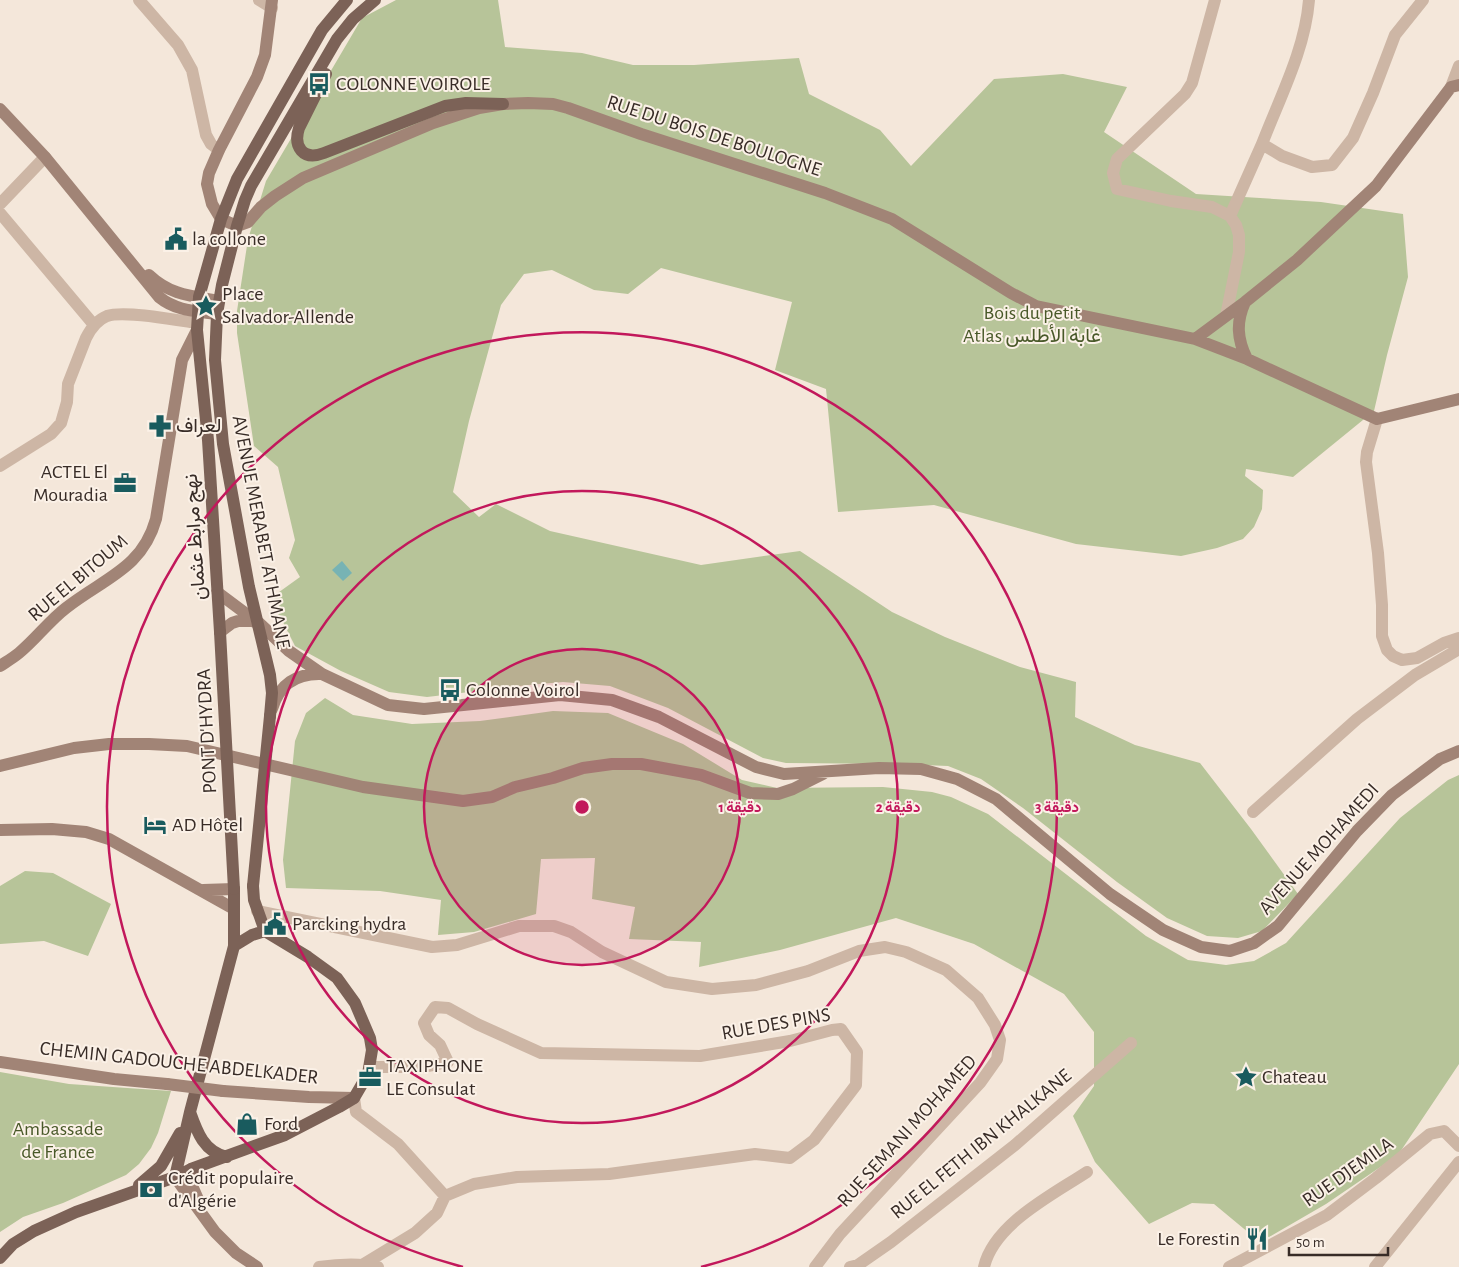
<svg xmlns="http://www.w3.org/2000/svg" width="1459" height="1267" font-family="'Alegreya Sans',Vazirmatn,sans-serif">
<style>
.green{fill:#b7c499}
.water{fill:#77b3b4}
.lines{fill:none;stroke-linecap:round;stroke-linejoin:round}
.street{stroke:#cdb6a5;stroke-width:12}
.secondary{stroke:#a18476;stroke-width:12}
.primary{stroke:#7c6257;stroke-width:12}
.secondary-bridge{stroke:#a18476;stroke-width:12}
.primary-bridge{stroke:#7c6257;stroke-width:12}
.ring{fill:none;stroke:#c2185b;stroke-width:2.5}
.labels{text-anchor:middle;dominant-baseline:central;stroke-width:4;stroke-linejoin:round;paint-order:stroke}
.poi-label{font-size:20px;fill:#382c27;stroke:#fbf1e7;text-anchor:start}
.street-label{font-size:20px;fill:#382c27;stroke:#fbf1e7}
.park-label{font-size:20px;fill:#495929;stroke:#fbf1e7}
.centre{fill:#c2185b;stroke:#fbf1e7;stroke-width:2.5}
.ring-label{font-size:15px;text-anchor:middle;font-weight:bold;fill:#c2185b;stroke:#fbf1e7;stroke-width:4;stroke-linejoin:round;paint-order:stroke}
</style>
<rect width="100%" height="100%" fill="#f4e7da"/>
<path class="green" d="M396 0H498L505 47 582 53 633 65H694L799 58 809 94 880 130 911 166 994 79 1063 74 1127 87 1104 132 1196 194 1321 202 1403 214 1408 277 1387 355 1374 411 1293 477 1246 469 1245 476 1263 490 1262 509 1254 527 1243 539 1217 548 1181 556 1076 544 934 505 838 512 826 389 775 370 792 302 661 268 628 294 594 290 552 270 524 274 501 305 469 421 453 492 479 517 496 504 550 531 701 565 800 551 892 612 945 637 1020 667 1076 682 1075 717 1135 745 1200 763 1251 829 1298 894 1262 931 1238 938 1207 936 1167 918 1117 882 1023 808 981 779 948 766 900 764 786 763 763 758 668 708 610 686 563 682 529 685 427 697 389 692 341 671 295 646 281 618 268 600 300 577 289 558 295 540 278 467 254 446 237 333V311L248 239 266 181 362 18Z
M325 698 353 715 412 724 480 721 553 711 608 713 683 744 742 780 777 788 883 787 932 792 951 797 988 814 1146 936 1188 960 1226 965 1254 961 1286 943 1400 818 1448 780 1459 775V1064L1398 1155 1326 1204 1269 1237 1249 1233 1214 1204 1192 1203 1149 1224 1095 1162 1073 1116 1094 1086V1032L1064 994 974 944 896 918 780 950 699 967 701 942 629 939 635 907 592 899 595 858 541 859 536 914 474 932 438 935 441 900 380 891 286 888 283 860 295 741 306 713Z
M25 871 53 873 111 904 88 956 44 941 0 944V886Z
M0 1072 69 1084 171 1091 158 1133 151 1148 139 1164 126 1175 63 1203 23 1217 0 1232Z"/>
<path class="water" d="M342 561 352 573 343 581 332 570Z"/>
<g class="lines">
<path class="street" d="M139 0 178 45 192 70 206 135 211 144 219 150
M259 0 272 8
M1215 0 1192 83 1185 94 1117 159 1113 173 1117 189 1171 201 1212 207 1230 216 1236 225 1239 235V252L1226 316
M1309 0C1305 50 1280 97 1262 144L1282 156 1312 167 1332 165 1353 138 1373 93 1395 35 1423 0
M1451 87 1459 66
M0 204 45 157
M0 213 94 325
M1230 216 1262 144
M1377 419 1367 452 1366 462 1378 553 1382 605V636L1387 650 1393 656 1402 660 1417 658 1444 643 1459 638
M0 466 51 434 61 423 67 402 68 384 86 338C91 328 97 320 107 316 124 310 177 320 196 323
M1253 812 1357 719 1415 675 1459 649
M257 911 432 947 457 945 519 926H554L571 932 602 952 666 982 712 989 756 985 808 971 859 951 885 947 906 952 946 970 978 998 995 1025 1000 1040 997 1059 980 1083 840 1234 815 1267
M354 1098 356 1112 398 1144 445 1196
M319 1267C340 1264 358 1263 378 1267
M369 1267 364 1264 415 1233 437 1213 445 1196 474 1184 517 1177 609 1174 755 1154 790 1158 814 1140 856 1085 857 1052 841 1029 832 1030 790 1041 700 1056 541 1053 477 1024 448 1008 435 1007 424 1023 429 1035 440 1045 448 1062 424 1067H371
M850 1267 858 1265 891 1242 1015 1145 1131 1043
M984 1267C994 1224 1052 1195 1087 1172
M1229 1267 1327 1215 1376 1178 1430 1134 1444 1131 1459 1146
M1375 1267 1459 1162"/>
<path class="secondary" d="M272 0 265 55 257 77 219 150 209 173 207 184 212 204 221 219 237 226 248 222 261 207 275 196 303 178 433 123 479 108 503 104 528 103 553 104 568 108 641 134 825 193 892 219 1011 293 1036 306 1195 339 1247 359 1377 419 1459 399
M0 109 45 157 159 297C176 311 196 311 217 314
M149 275C170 295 191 296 219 301
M1245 302C1236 322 1237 339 1247 359
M1195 339 1245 302 1297 260 1376 186 1451 87 1459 85
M217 592 257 622
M220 632 232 623 238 621H252L259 623 289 651 322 674 388 705 424 709 560 695 612 700 659 717 756 767 784 774 879 768 921 769 957 779 996 799 1110 894 1163 930 1201 947 1230 951 1254 943 1278 926 1357 831 1392 795 1440 759 1459 751
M0 666C6 662 13 658 19 653 36 639 49 621 66 608 104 578 142 569 156 519L182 360 197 330
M272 709C279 684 297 673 322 674
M0 766 74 748 109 744H149L187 746 363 787 463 801 492 797 515 787 553 778 583 768 612 764H641L701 775 750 793 778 794 793 789 823 774
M0 830 52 829 86 832 109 839 234 909
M203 890 234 889
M0 1062 114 1079 167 1084
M223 1091 309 1097 354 1098
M191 1169 193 1188 200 1204
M175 1177 215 1232 236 1253 257 1267"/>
<path class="primary" d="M326 74 299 128C293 147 303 161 324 153L445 106 466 103 503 104
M220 632 208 440 197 330 199 297 221 219 237 179 322 30 347 0
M270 716 272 693 270 675 249 587 223 444 215 360 217 314 222 285 237 226 245 200 251 186 337 39 353 19 375 0
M253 886 254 900 265 931
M234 946 252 935 265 931
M190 1112C197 1132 204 1152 227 1157
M175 1177 190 1112 234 946V889
M139 1185 161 1166 180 1133
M0 1258 13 1244 34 1231 76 1212 175 1177 191 1169 285 1135 339 1107 354 1098 368 1074 372 1050 370 1038 355 1003 337 978 308 957 265 931"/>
<path class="secondary-bridge" d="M167 1084 223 1091"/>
<path class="primary-bridge" d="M220 632 234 889
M253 886 270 716"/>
</g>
<circle cx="582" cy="807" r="158" fill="#c2185b" fill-opacity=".12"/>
<g class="ring">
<circle cx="582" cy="807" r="158"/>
<circle cx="582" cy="807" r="316"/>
<path d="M463 1267A475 475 0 1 1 701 1267"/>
</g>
<defs>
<symbol id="bus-bare" viewBox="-9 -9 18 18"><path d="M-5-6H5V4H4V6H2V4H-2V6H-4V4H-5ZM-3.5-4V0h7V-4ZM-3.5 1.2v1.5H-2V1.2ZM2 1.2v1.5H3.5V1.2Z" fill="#195b5e" stroke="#fbf1e7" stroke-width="2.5" paint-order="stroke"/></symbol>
<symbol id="civic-bare" viewBox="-9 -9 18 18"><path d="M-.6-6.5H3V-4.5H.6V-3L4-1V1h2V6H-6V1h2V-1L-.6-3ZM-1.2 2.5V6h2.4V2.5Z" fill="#195b5e" stroke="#fbf1e7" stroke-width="2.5" paint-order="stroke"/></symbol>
<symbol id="sight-bare" viewBox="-9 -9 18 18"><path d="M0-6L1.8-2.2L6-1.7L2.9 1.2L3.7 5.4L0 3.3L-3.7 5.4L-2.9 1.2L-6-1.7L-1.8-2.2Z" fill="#195b5e" stroke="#fbf1e7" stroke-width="2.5" paint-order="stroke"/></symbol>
<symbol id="pharmacy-bare" viewBox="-9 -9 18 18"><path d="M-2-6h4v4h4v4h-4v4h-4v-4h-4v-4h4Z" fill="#195b5e" stroke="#fbf1e7" stroke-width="2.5" paint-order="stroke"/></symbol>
<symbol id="office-bare" viewBox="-9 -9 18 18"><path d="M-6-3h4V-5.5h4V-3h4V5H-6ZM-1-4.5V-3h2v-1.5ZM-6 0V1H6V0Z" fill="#195b5e" stroke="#fbf1e7" stroke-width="2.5" paint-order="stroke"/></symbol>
<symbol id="hotel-bare" viewBox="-9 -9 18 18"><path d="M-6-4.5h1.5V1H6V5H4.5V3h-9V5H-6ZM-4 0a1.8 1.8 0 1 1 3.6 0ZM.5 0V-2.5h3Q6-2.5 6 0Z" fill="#195b5e" stroke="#fbf1e7" stroke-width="2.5" paint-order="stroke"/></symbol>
<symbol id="shop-bare" viewBox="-9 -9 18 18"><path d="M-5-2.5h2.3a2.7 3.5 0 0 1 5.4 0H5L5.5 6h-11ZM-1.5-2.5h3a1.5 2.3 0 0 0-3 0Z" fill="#195b5e" stroke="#fbf1e7" stroke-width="2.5" paint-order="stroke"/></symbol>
<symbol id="bank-bare" viewBox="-9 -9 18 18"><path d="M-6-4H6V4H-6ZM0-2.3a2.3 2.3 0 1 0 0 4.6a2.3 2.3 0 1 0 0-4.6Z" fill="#195b5e" stroke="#fbf1e7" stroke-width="2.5" paint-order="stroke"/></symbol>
<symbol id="restaurant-bare" viewBox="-9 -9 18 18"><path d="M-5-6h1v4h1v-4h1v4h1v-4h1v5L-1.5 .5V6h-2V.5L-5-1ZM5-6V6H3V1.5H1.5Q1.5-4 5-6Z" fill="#195b5e" stroke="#fbf1e7" stroke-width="2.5" paint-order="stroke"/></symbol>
</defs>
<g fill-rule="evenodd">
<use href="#bus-bare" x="303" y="68" width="32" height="32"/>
<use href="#civic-bare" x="160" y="223" width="32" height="32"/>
<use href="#sight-bare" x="190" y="290" width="32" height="32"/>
<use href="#pharmacy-bare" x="144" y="410" width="32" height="32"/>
<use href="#office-bare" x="109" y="467" width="32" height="32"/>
<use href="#bus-bare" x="434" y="674" width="32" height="32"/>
<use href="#hotel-bare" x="139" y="809" width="32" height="32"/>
<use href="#civic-bare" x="259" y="908" width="32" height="32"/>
<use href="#office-bare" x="354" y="1061" width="32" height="32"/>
<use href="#sight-bare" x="1230" y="1061" width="32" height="32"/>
<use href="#shop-bare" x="231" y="1108" width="32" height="32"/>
<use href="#bank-bare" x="135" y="1174" width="32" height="32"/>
<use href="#restaurant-bare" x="1241" y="1223" width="32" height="32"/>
</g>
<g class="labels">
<g class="poi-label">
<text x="336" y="84">COLONNE VOIROLE</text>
<text x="192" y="239">la collone</text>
<text x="222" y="294">Place<tspan x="222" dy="23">Salvador-Allende</tspan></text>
<text x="176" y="426">لعراف</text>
<text x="108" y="472" text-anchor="end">ACTEL El<tspan x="108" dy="23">Mouradia</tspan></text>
<text x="466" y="690">Colonne Voirol</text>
<text x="172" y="825">AD Hôtel</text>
<text x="292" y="924">Parcking hydra</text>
<text x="386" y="1066">TAXIPHONE<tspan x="386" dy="23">LE Consulat</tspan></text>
<text x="1262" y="1077">Chateau</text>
<text x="264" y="1124">Ford</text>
<text x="168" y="1178">Crédit populaire<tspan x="168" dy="23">d'Algérie</tspan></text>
<text x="1240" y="1239" text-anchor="end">Le Forestin</text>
</g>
<g class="street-label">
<text transform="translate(714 136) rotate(18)">RUE DU BOIS DE BOULOGNE</text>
<text transform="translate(261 532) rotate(79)">AVENUE MERABET ATHMANE</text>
<text transform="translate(195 537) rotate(-94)">نهج مرابط عثمان</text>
<text transform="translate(78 578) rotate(-40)">RUE EL BITOUM</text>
<text transform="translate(207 731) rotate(-93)">PONT D'HYDRA</text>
<text transform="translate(1319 849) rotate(-48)">AVENUE MOHAMEDI</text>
<text transform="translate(776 1024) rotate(-10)">RUE DES PINS</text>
<text transform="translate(179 1063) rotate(6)">CHEMIN GADOUCHE ABDELKADER</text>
<text transform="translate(907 1131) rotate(-48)">RUE SEMANI MOHAMED</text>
<text transform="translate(981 1144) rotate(-39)">RUE EL FETH IBN KHALKANE</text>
<text transform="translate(1348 1172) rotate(-35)">RUE DJEMILA</text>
</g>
<g class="park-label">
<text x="1032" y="313">Bois du petit<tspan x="1032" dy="23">Atlas غابة الأطلس</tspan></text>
<text x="58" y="1129">Ambassade<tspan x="58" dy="23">de France</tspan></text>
</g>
</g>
<circle cx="582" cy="807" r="8" class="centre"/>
<g class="ring-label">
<text x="740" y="812">1 دقيقة</text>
<text x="898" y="812">2 دقيقة</text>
<text x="1057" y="812">3 دقيقة</text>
</g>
<path d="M1289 1247v8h99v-8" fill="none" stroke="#382c27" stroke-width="2.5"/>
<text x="1296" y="1247" font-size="15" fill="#382c27" stroke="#fbf1e7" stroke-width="4" paint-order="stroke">50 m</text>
</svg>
